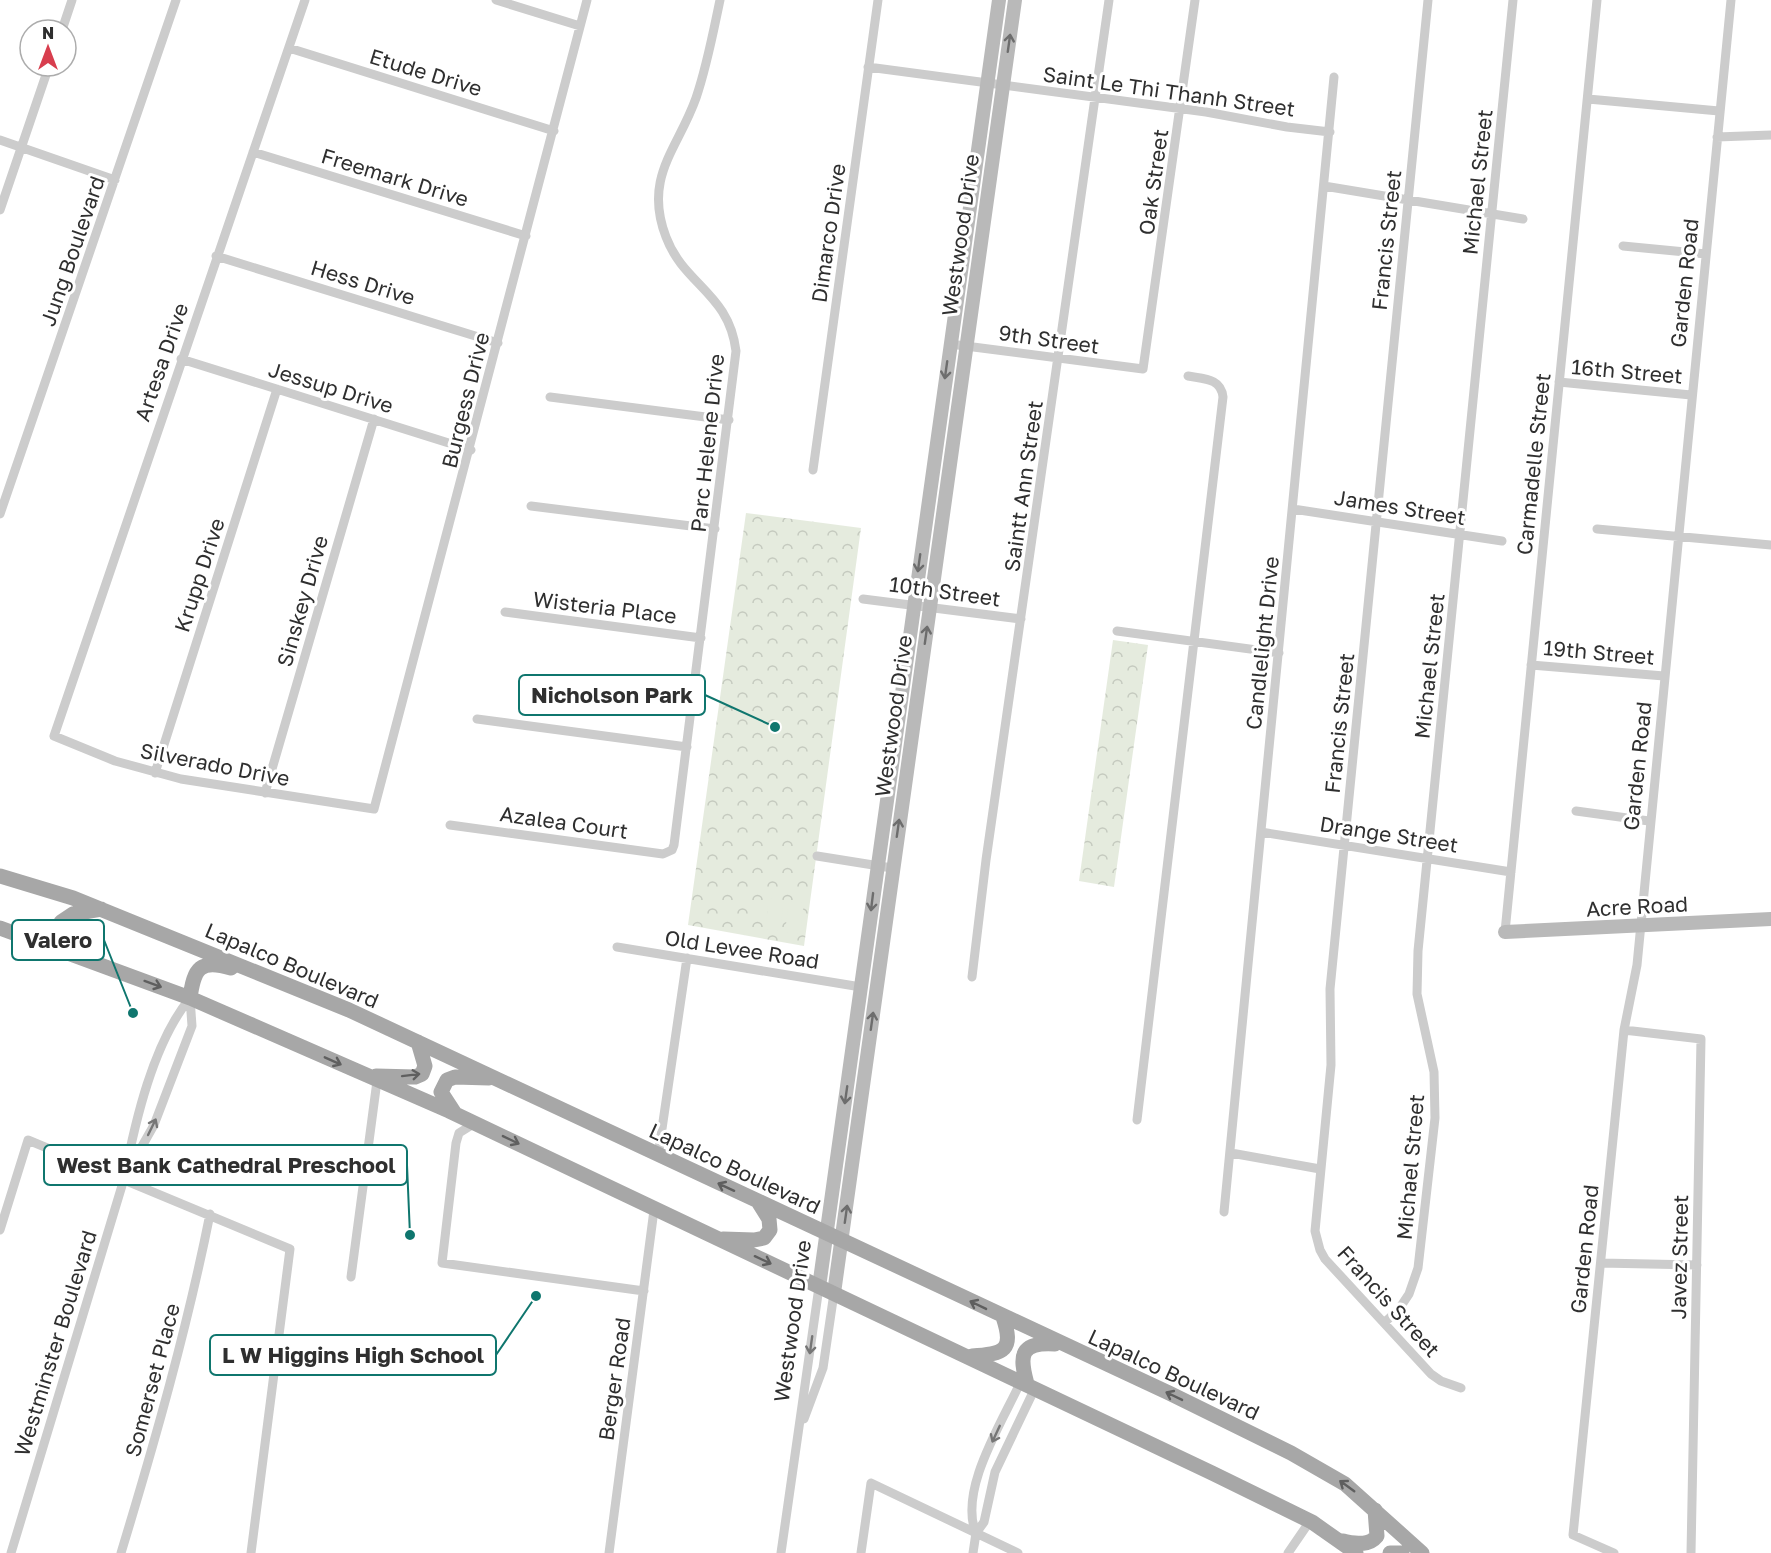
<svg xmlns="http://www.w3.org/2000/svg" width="1771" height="1553" font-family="'Golos Text',sans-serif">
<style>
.park{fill:url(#park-crowns)}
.garden{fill:#e5ebde}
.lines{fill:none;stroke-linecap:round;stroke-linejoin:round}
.street{stroke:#ccc;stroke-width:9}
.secondary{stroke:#b9b9b9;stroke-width:14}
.primary{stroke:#a7a7a7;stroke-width:15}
.oneway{stroke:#6d6d6d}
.oneway2{stroke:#5f5f5f}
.oneway3{stroke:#767676}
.labels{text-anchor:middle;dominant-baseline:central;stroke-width:6;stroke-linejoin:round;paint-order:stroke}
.street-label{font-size:21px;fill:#2f2f2f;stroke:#fff}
.leader{fill:none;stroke:#0f766e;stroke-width:2}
.callout-dot{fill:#0f766e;stroke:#fff;stroke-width:2}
.callout{fill:#fff;stroke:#0f766e;stroke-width:2}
.callout-label{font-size:22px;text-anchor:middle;font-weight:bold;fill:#2f2f2f}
</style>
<defs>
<pattern id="park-crowns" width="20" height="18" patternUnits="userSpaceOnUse" patternTransform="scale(1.5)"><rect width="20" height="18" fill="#e5ebde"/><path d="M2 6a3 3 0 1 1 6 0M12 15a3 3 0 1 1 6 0" fill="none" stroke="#c5cabf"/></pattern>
</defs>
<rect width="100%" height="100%" fill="#fff"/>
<path class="park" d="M746 513 861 528 804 946 688 925Z
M1113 640 1148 645 1114 887 1079 881Z"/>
<path class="garden" d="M769 898 784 900 780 931 765 929Z
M789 901 804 903 800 934 785 932Z"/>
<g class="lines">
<path class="street" d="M305 0 54 736 115 761 181 779 374 809 587 0
M496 0 580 26
M1428 0 1330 989 1331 1065 1315 1231 1320 1250 1325 1259 1431 1374 1441 1381 1461 1388
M62 30 72 0
M289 48 554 131
M868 67 1206 112 1287 127 1330 132
M1588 99 1719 111
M1717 137 1771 135
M0 140 115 180
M253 152 526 236
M1324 186 1523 219
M0 210 49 66
M1623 246 1706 254
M216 256 498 343
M950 344 1143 369 1195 0
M181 359 471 450
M1559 382 1691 395
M550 397 729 420
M813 470 878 0
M531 506 715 529
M1293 509 1502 541
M0 514 176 0
M1597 529 1771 545
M863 599 1021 619
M505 612 701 638
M1117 631 1279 653
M1531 665 1664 676
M477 719 687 747
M155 773 277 389
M265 793 374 419
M1576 811 1649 821
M450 825 663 854 672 850 674 845 736 351C729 293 684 285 666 237 643 177 678 149 696 98 707 66 713 33 720 0
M1261 832 1511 872
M817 856 892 868
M1505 932 1597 0
M617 947 861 987
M972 977 986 860 1109 0
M1624 1030 1701 1039 1691 1553
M1137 1120 1223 397C1221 378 1204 379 1188 376
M475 1123 459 1133 456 1143 442 1263 644 1291
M1231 1153 1320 1169
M658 1156 687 958
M128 1171 154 1125 192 1026 190 998
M1224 1212 1334 77
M0 1230 28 1140 290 1249 251 1553
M1601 1263 1697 1265
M351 1277 377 1081
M1384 1323 1399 1309 1409 1294 1418 1268 1435 1118 1434 1072 1417 994 1418 951 1513 0
M804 1419 823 1368 834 1293
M976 1533C958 1490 1003 1421 1021 1381
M976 1533 984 1522 995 1472 1035 1388
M11 1553 124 1179C135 1122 153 1043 190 998
M121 1553C155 1441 187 1329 210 1214
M609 1553 654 1210
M781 1553 819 1287
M861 1553 871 1483 1018 1553
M973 1553 976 1533
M1288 1553 1310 1521
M1614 1553 1573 1535 1624 1030 1637 965 1731 0"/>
<path class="secondary" d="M1505 932 1771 919
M819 1287 999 0
M834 1293 1015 0"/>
<path class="primary" d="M0 876 73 898 349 1010 1169 1393 1291 1453 1345 1484 1422 1553
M0 928 190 998 449 1111 1212 1473 1312 1522 1356 1553
M66 953 60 936 61 922 73 914 101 909
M190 998C194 968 200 959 231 968
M376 1076 415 1077 422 1074 425 1066 418 1042
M454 1112 441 1092 447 1080 455 1077 489 1078
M723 1239 754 1240 764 1238 770 1230 769 1219 759 1203
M972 1356C1005 1354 1014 1350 1003 1317
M1027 1384C1019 1355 1020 1342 1055 1344
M1342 1541C1355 1543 1368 1547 1377 1536L1375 1510
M1390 1553H1402"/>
</g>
<defs><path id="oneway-shaft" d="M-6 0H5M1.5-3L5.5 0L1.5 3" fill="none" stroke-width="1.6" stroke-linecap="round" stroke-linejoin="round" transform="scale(1.5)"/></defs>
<g class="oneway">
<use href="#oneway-shaft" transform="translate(1009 43) rotate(-82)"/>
<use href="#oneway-shaft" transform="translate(946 370) rotate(98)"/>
<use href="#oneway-shaft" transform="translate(919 563) rotate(98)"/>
<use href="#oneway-shaft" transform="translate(926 635) rotate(-82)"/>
<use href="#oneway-shaft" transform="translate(898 828) rotate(-82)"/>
<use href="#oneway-shaft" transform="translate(872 902) rotate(97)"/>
<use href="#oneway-shaft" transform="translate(872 1021) rotate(-82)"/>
<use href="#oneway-shaft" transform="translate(846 1095) rotate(98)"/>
<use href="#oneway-shaft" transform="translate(846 1214) rotate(-82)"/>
</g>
<g class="oneway2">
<use href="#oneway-shaft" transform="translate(153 984) rotate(20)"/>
<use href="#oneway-shaft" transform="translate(333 1061) rotate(24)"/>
<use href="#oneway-shaft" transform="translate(411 1075) rotate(-7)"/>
<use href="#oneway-shaft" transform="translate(511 1140) rotate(26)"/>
<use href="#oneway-shaft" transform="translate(726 1187) rotate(-155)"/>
<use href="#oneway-shaft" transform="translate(763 1260) rotate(25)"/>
<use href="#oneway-shaft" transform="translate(978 1305) rotate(-154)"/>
<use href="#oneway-shaft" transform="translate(1174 1396) rotate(-154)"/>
<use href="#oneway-shaft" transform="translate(1347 1486) rotate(-144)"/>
</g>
<g class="oneway3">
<use href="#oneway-shaft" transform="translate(152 1127) rotate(-64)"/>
<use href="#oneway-shaft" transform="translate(811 1345) rotate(98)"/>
<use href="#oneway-shaft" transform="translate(996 1434) rotate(115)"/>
</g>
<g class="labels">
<g class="street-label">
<text transform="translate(426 72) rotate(17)">Etude Drive</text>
<text transform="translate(1169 91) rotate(8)">Saint Le Thi Thanh Street</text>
<text transform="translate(395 177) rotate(17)">Freemark Drive</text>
<text transform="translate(1153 182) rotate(-82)">Oak Street</text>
<text transform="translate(1477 182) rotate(-84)">Michael Street</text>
<text transform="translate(828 233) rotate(-82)">Dimarco Drive</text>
<text transform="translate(960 235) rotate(-82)">Westwood Drive</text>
<text transform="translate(1386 240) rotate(-84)">Francis Street</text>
<text transform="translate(72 251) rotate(-71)">Jung Boulevard</text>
<text transform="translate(363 282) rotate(17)">Hess Drive</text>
<text transform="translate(1684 283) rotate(-84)">Garden Road</text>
<text transform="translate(1049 339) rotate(8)">9th Street</text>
<text transform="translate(161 362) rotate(-71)">Artesa Drive</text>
<text transform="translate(1627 371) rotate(5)">16th Street</text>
<text transform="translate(331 387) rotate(17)">Jessup Drive</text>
<text transform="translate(465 400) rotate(-76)">Burgess Drive</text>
<text transform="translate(707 443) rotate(-84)">Parc Helene Drive</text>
<text transform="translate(1533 464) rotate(-84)">Carmadelle Street</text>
<text transform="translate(1023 486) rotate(-82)">Saintt Ann Street</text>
<text transform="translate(1400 507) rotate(9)">James Street</text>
<text transform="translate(199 575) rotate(-72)">Krupp Drive</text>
<text transform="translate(945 591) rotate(8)">10th Street</text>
<text transform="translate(302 601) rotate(-74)">Sinskey Drive</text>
<text transform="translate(605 607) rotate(7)">Wisteria Place</text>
<text transform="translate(1262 643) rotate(-84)">Candlelight Drive</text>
<text transform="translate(1599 652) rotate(5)">19th Street</text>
<text transform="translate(1429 666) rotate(-84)">Michael Street</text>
<text transform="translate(893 716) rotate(-82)">Westwood Drive</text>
<text transform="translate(1339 723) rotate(-84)">Francis Street</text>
<text transform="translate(215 764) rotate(11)">Silverado Drive</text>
<text transform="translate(1637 766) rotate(-84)">Garden Road</text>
<text transform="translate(564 822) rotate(8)">Azalea Court</text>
<text transform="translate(1389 834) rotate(9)">Drange Street</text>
<text transform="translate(1637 906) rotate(-3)">Acre Road</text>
<text transform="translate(742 949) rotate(9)">Old Levee Road</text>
<text transform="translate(292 965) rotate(23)">Lapalco Boulevard</text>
<text transform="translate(1410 1167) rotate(-85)">Michael Street</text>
<text transform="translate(735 1168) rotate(25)">Lapalco Boulevard</text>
<text transform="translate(1584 1249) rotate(-84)">Garden Road</text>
<text transform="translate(1679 1257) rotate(-89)">Javez Street</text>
<text transform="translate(1389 1301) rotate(48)">Francis Street</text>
<text transform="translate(792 1321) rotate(-82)">Westwood Drive</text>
<text transform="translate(55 1343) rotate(-73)">Westminster Boulevard</text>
<text transform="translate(1174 1374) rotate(25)">Lapalco Boulevard</text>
<text transform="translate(614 1379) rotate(-82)">Berger Road</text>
<text transform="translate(152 1380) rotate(-75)">Somerset Place</text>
</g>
</g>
<path class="leader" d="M775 727L705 695M133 1013L104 940M410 1235L407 1165M536 1296L496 1355"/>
<g class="callout-dot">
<circle cx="775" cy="727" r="6"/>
<circle cx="133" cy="1013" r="6"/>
<circle cx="410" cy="1235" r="6"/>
<circle cx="536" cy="1296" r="6"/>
</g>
<g class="callout">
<rect x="519" y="675" width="186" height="40" rx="6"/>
<rect x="12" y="920" width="92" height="40" rx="6"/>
<rect x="44" y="1145" width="363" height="40" rx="6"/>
<rect x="210" y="1335" width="286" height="40" rx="6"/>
</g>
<g class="callout-label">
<text x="612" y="703">Nicholson Park</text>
<text x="58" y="948">Valero</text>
<text x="226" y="1173">West Bank Cathedral Preschool</text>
<text x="353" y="1363">L W Higgins High School</text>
</g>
<g transform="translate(48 48)"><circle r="28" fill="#ffffff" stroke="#acacac" stroke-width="1.5"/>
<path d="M0-4.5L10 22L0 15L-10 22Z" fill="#d83e4e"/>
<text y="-9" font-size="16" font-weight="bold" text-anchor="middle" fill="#2f2f2f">N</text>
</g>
</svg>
